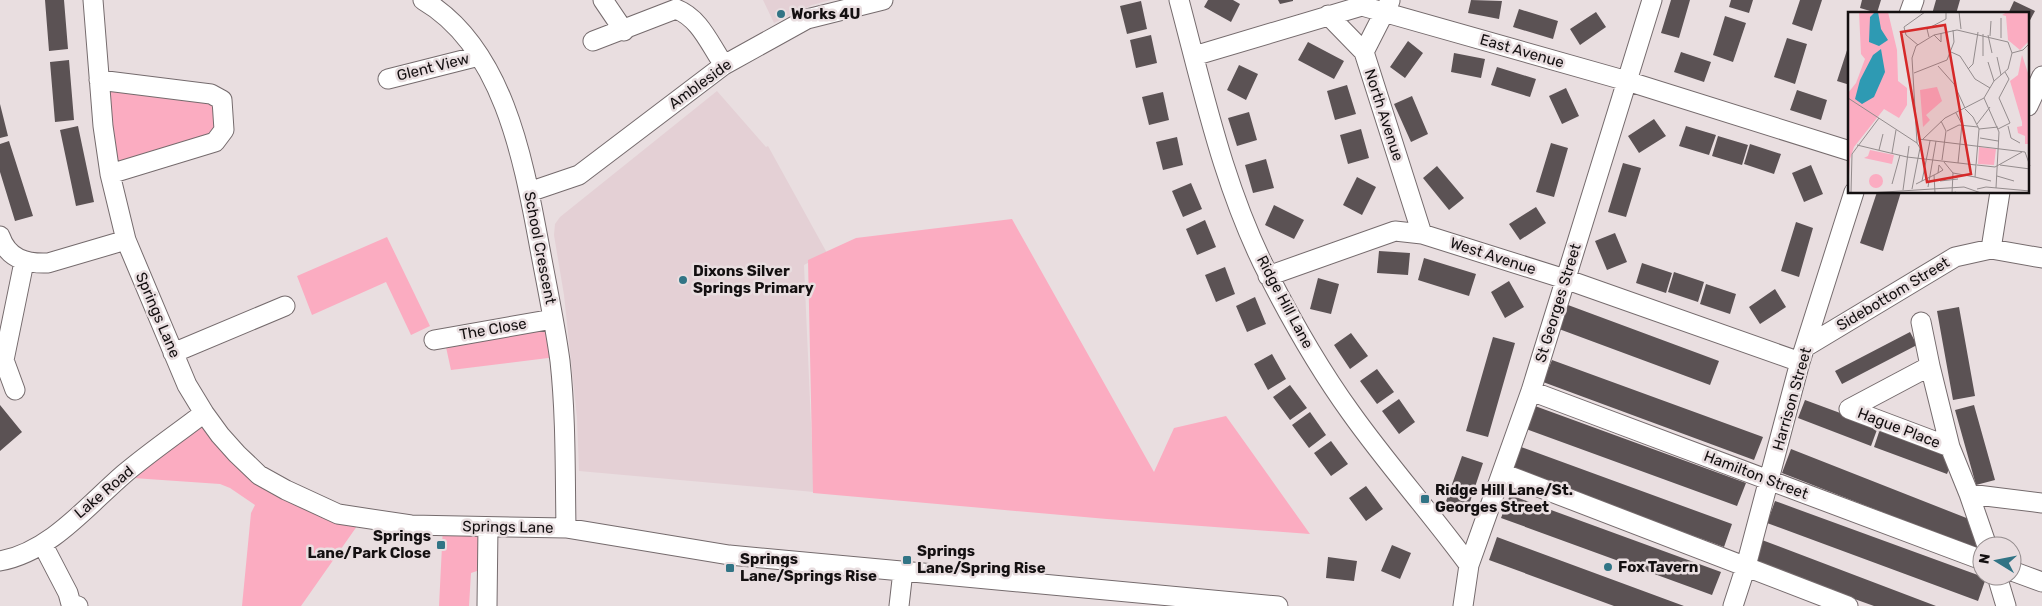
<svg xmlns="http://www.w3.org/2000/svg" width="2042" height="606" font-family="Rubik,sans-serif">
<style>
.built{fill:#e4d0d5}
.green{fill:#fbacc1}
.building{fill:#5b5254}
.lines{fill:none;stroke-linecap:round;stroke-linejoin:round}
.minor-casing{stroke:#756b6d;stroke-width:21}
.minor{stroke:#fff;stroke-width:19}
.poi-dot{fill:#317485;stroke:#e9dee0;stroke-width:2}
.labels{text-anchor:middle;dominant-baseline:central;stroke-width:5;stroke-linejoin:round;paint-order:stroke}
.poi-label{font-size:15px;font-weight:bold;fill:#141011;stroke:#e9dee0;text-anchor:start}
.street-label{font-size:15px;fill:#141011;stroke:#e9dee0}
.inset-road{fill:none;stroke:#948c8d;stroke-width:1}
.view{fill:#d62828;fill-opacity:0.15;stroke:#d62828;stroke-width:2.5}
.inset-edge{fill:none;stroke:#141011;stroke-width:2.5}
</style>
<rect width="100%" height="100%" fill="#e9dee0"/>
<path class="built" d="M763 0H831L812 5 774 23Z
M717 91 766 147 768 146 827 253 804 265 814 492 579 471 577 418 564 295 554 235 555 224 560 217Z"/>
<path class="green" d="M99 80 211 94 224 130 110 174Z
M1012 219 1154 472 1174 428 1226 416 1310 534 1107 519 813 493 808 260 856 238Z
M387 237 430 326 411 335 386 282 312 315 297 276Z
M553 319 560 362 548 358 451 370 444 338Z
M204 413 259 475 362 519 301 606H242L251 513 255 505 230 488 220 484 133 478Z
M443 526 488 527 489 567 471 573 469 606H439Z"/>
<path class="building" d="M45 0H64L68 49 49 51Z
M1208 0H1233L1240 4 1231 22 1204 7Z
M1278 0H1293V1L1280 4Z
M1471 0 1502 1 1499 19 1468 13Z
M1671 0H1690L1679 38 1661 33Z
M1731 0H1753L1749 13 1729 7Z
M1800 0H1822L1812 31 1792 24Z
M1862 0H1881L1877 13 1860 8Z
M1936 0H1960L1956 14H1932Z
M1141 1 1147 29 1127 34 1120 6Z
M2014 1 2035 11 2028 24V14H2008Z
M1519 9 1558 21 1553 39 1513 27Z
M1596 12 1606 27 1580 45 1570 29Z
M1725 16 1746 23 1733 62 1713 55Z
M1151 35 1157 63 1136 68 1130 40Z
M1787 38 1807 44 1795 84 1774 77Z
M1408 41 1423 53 1405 78 1390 67Z
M1850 41V85L1837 81Z
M1308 42 1344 61 1334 79 1298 60Z
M1681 52 1711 62 1704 82 1674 72Z
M1454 53 1485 59 1481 78 1451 72Z
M69 60 74 120 55 122 50 62Z
M1239 65 1258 74 1246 100 1227 90Z
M1497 67 1536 79 1530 97 1491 85Z
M1347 85 1356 114 1335 120 1327 91Z
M1566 88 1579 116 1562 124 1549 96Z
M1797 90 1827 100 1821 120 1790 110Z
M1163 92 1169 120 1149 125 1142 97Z
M1412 96 1428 134 1411 142 1394 104Z
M0 104 8 136 0 138Z
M1249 112 1257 140 1237 146 1228 118Z
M1654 119 1666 136 1639 153 1628 136Z
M78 126 94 202 76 206 60 130Z
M1686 126 1716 135 1709 155 1679 146Z
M1361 129 1369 158 1348 164 1340 135Z
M1718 136 1748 145 1742 165 1712 156Z
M1177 137 1183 165 1163 170 1156 142Z
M9 141 33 216 15 221 0 172V144Z
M1551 143 1568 148 1554 197 1536 192Z
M1750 144 1781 154 1774 174 1744 164Z
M1266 159 1274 188 1253 193 1245 165Z
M1623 163 1641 168 1626 217 1608 212Z
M1811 165 1823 194 1804 202 1792 173Z
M1437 166 1464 198 1449 210 1423 178Z
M1357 177 1376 187 1362 215 1343 205Z
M1191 183 1202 209 1183 217 1172 191Z
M1877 192H1901L1883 251 1860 243Z
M1274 205 1304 220 1294 239 1265 225Z
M1536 207 1546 223 1520 240 1509 224Z
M1205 220 1216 247 1197 255 1186 229Z
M1796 222 1813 228 1799 277 1781 271Z
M1615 233 1627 262 1607 270 1595 241Z
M1379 251 1410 253 1408 275 1377 273Z
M1424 258 1476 274 1469 296 1418 280Z
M1642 263 1672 273 1666 293 1636 283Z
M1225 267 1235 294 1216 302 1205 275Z
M1674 272 1704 282 1698 302 1668 292Z
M1318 278 1339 284 1331 314 1310 309Z
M1509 281 1524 307 1505 318 1491 292Z
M1706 284 1736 294 1730 314 1700 304Z
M1775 289 1786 307 1760 324 1749 307Z
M1255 297 1266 324 1247 332 1236 306Z
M1568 305 1719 361 1710 385 1559 329Z
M1959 307 1975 396 1953 400 1937 311Z
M1910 332 1917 345 1842 384 1835 371Z
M1351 333 1368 356 1350 369 1334 345Z
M1493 337 1515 343 1488 437 1466 431Z
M1272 354 1286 379 1268 390 1254 364Z
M1552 360 1763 437 1754 460 1543 382Z
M1377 369 1394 392 1377 404 1360 381Z
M1290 385 1307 408 1290 420 1273 397Z
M1399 399 1415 422 1399 434 1382 411Z
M1805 400 1878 427 1871 446 1798 418Z
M0 405 22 432 0 451Z
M1974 405 1995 480 1976 485 1955 410Z
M1535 406 1746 483 1737 506 1526 429Z
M1310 412 1326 435 1309 448 1292 425Z
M1880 429 1954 456 1947 474 1874 447Z
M1331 441 1348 464 1331 476 1314 453Z
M1521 447 1732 524 1724 547 1513 470Z
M1791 449 1969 519 1977 549 1782 473Z
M1462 456 1483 463 1466 514 1444 507Z
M1366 486 1383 509 1366 521 1349 498Z
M1510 495 1721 572 1712 595 1501 518Z
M1775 501 1986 578 1978 601 1767 523Z
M1497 537 1684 606H1614L1489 560Z
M1762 540 1936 606H1874L1754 563Z
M1392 545 1411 553 1400 579 1381 571Z
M1328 557 1357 561 1354 581 1326 578Z"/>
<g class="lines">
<defs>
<path id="minor" d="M93 0 103 126 110 174 126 240 187 385 204 413 220 435 237 454 259 475 286 490 338 514 411 525 566 528 729 555 1278 606
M423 0C505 48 524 164 540 249 547 287 555 324 560 361 566 416 565 472 566 528
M603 0 624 31
M1179 0C1204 94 1224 189 1269 276 1293 323 1320 370 1351 413 1388 465 1431 513 1469 565
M1390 1 1364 52 1422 234
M1909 14 1914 0
M1328 15 1364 52
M593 41 676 9C700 18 710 45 724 65
M1194 56 1362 6 1627 81 1850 151
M388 79 479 56
M99 80 211 94 222 100 224 130 215 142 110 174
M2028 106 2042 76
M529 192 579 175 724 65 807 19 883 0
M0 236C8 259 26 264 48 263L126 240
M1991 249 2000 192
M1268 276 1395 231 1422 234 1565 279 1800 362
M1921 322 1930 366
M434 340 553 319
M1807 346 1955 257 1991 249 2042 258
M173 353 285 306
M15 390 4 360 24 262
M1531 391 1982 560
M1950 447 1930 366 1849 409 1950 447 1969 494 1987 546
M1502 473 1848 606
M1969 494 2042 503
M43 545 68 593 71 604 78 606
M0 561C50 552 87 506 124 474 150 452 178 433 204 413
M2012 571 2042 582
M1997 576 2006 606
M487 606 488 527
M899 606 903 571
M1463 606 1469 565 1531 391 1652 0
M1733 606 1746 566 1800 362 1854 192"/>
</defs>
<use href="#minor" class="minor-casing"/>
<use href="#minor" class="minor"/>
</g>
<g class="poi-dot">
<circle cx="781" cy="14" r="5"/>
<circle cx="683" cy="280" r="5"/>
<rect x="1420" y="494" width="10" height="10" rx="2.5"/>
<rect x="436" y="540" width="10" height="10" rx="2.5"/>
<rect x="902" y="555" width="10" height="10" rx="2.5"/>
<circle cx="1608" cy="567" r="5"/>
<rect x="725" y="563" width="10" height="10" rx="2.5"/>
</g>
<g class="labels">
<g class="poi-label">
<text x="791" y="14">Works 4U</text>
<text x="693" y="271">Dixons Silver<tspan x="693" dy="17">Springs Primary</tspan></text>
<text x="1435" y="490">Ridge Hill Lane/St.<tspan x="1435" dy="17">Georges Street</tspan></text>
<text x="431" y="536" text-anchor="end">Springs<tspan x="431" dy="17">Lane/Park Close</tspan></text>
<text x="917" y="551">Springs<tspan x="917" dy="17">Lane/Spring Rise</tspan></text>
<text x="740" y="559">Springs<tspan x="740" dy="17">Lane/Springs Rise</tspan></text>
<text x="1618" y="567">Fox Tavern</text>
</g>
<g class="street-label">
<text transform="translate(1522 51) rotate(16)">East Avenue</text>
<text transform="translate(433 67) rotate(-14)">Glent View</text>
<text transform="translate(700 84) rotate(-36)">Ambleside</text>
<text transform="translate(1384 115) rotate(72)">North Avenue</text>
<text transform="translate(540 248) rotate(79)">School Crescent</text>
<text transform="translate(1493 256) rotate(18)">West Avenue</text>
<text transform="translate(1893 294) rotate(-31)">Sidebottom Street</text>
<text transform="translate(1285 302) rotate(62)">Ridge Hill Lane</text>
<text transform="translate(1558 303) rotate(-73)">St Georges Street</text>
<text transform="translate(158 315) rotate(67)">Springs Lane</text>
<text transform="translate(493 329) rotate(-10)">The Close</text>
<text transform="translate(1792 399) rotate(-74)">Harrison Street</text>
<text transform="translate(1899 428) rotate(21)">Hague Place</text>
<text transform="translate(1756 475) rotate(21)">Hamilton Street</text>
<text transform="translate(104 492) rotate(-40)">Lake Road</text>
<text transform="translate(508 527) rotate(1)">Springs Lane</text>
</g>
</g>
<g transform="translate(1848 12)">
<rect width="181" height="181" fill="#e9dee0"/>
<path d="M11 0H40L49 38 50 69 59 76V93L51 106 36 97 6 135 2 147 0 181V81L8 71 17 47 13 42ZM159 0H181V29L172 38 160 28 158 4 154 3ZM174 43 181 64V132H177V124L170 121 169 115 174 114V110L162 69 170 63ZM89 75 94 89 78 103 82 108 75 115 72 78ZM131 135 148 137 146 153 130 152ZM22 138 46 143 44 152 16 146 20 144ZM21 169a7 7 0 1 1 14 0a7 7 0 1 1-14 0Z" fill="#fbacc1"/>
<path d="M27 0H30L33 17 40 28 31 34 21 30 22 5ZM33 37 37 60 26 85 14 92 7 87 12 68 25 43Z" fill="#2e9ab3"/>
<path class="inset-road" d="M111 0 113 17M86 23 93 30V21M140 23 144 41M142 24 143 9M81 25 79 17 98 7V0M153 26V6M70 33 58 23 56 15 77 0M103 40 112 44 127 67 142 76M164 41 175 38 182 31M135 44V22M149 45 153 63M140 50 146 69M90 54 106 72 117 96M120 57 125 52 130 20M66 61 99 48 106 30 105 18M0 86 69 131M136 86 151 120 148 176M117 97 125 105 131 117 127 165 143 169M108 101 114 112 110 151M93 109 98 119 94 148M129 112 142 95M160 114 163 126 172 131M131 117 150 115M150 117 162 111 151 86 161 67 157 60M99 119 111 113 130 115M132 126 150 129M70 127 177 140 182 154M69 131 64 46 68 34 86 23 109 18 160 30 164 41 160 57 146 69 136 86 97 106 75 127M9 133 59 145 128 153M31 138 35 122M44 141 48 118M96 150 105 161 104 181 108 180M129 153 147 155M152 153 182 157M147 155 174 140M105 161 127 165M86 163 87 181M149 164 166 169M74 169 82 129M92 169 110 167M44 172 52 143M68 172 90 161 91 153 95 158 90 161M80 175 88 129M64 177 72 136 69 131M129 177 138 175 182 179M55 178 61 134M3 181 4 142 31 106M21 181 116 175 133 181"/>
<path class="view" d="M97 13 123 162 79 170 53 20Z"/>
<rect width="181" height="181" class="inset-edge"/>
</g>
<g transform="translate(1997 561) rotate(280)"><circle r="24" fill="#e9dee0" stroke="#948c8d"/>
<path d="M0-4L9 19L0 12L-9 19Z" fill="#317485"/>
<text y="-8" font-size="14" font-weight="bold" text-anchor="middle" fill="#141011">N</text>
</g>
</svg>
